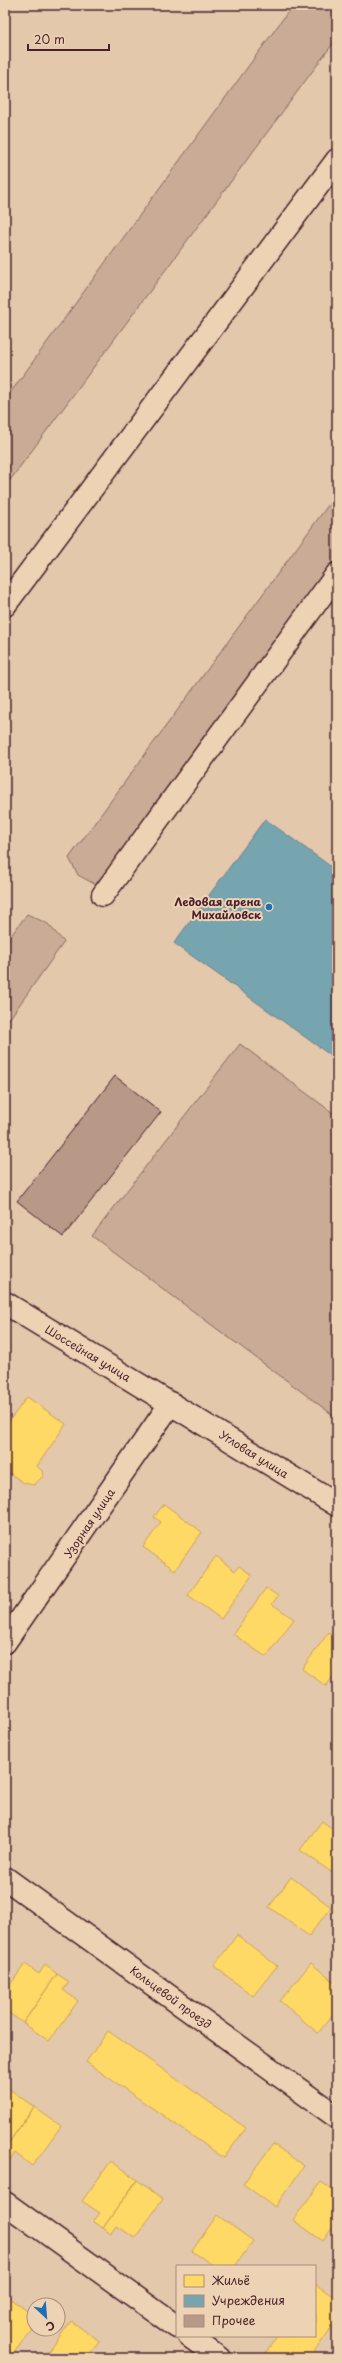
<svg xmlns="http://www.w3.org/2000/svg" width="342" height="2363" font-family="'Playpen Sans',sans-serif">
<style>
.green{fill:#caac96;stroke:#8a6660}
.homes{fill:#ffd966;stroke:#c9a154}
.public{fill:#76a5af;stroke:#697d87}
.building{fill:#b89988;stroke:#4a1f2b}
.lines{fill:none;stroke-linecap:round;stroke-linejoin:round}
.minor-casing{stroke:#4a1f2b;stroke-width:25}
.major-casing{stroke:#4a1f2b;stroke-width:25}
.minor{stroke:#edd3b4;stroke-width:22}
.major{stroke:#edd3b4;stroke-width:22}
.poi-dot{fill:#1f6fb2;stroke:#edd3b4;stroke-width:1.5}
.labels{text-anchor:middle;dominant-baseline:central;stroke-width:4;stroke-linejoin:round;paint-order:stroke}
.poi-label{font-size:11px;font-weight:bold;fill:#4a1f2b;stroke:#edd3b4;text-anchor:end}
.street-label{font-size:11px;fill:#4a1f2b;stroke:#edd3b4}
</style>
<rect width="100%" height="100%" fill="#e3c8ac"/>
<filter id="ink" filterUnits="userSpaceOnUse"><feTurbulence type="fractalNoise" baseFrequency=".025" numOctaves="2"/><feDisplacementMap in="SourceGraphic" scale="8" xChannelSelector="R" yChannelSelector="G"/><feConvolveMatrix kernelMatrix="1 2 1 2 8 2 1 2 1" color-interpolation-filters="sRGB"/></filter>
<g filter="url(#ink)">
<path class="green" d="M293 5H337V38L5 487V400Z
M337 493V561L98 886 78 875 69 858Z
M27 914 48 924 64 942 5 1025V944Z
M240 1044 337 1116V1418L92 1236Z"/>
<path class="homes" d="M27 1397 66 1424 37 1466 42 1471 43 1476 34 1485 24 1483 5 1470V1427Z
M164 1504 202 1532 175 1570 143 1547 161 1522 154 1517Z
M216 1556 235 1571 239 1566 252 1575 221 1619 188 1595Z
M266 1588 278 1596 272 1604 294 1619 266 1657 233 1634Z
M329 1632 337 1638V1671L326 1686 302 1669Z
M322 1821 337 1832V1876L300 1850Z
M291 1877 331 1907 309 1936 269 1907Z
M237 1935 277 1966 253 1996 214 1966Z
M311 1963 337 1985V2009L318 2033 280 2001Z
M25 1964 39 1974 45 1965 57 1974 23 2023 5 2010V1992Z
M57 1974 69 1982 63 1990 78 2001 49 2041 23 2023Z
M108 2031 246 2128 224 2158 86 2062Z
M8 2088 34 2107 5 2148V2092Z
M34 2107 61 2126 32 2166 15 2153 9 2161 5 2159V2148Z
M273 2144 304 2166 275 2207 243 2184Z
M111 2161 137 2180 103 2228 93 2222 100 2213 82 2201Z
M137 2180 163 2199 135 2238 117 2226 111 2234 103 2228Z
M321 2182 337 2193V2221L323 2241 293 2220Z
M217 2215 253 2241 235 2266H214L192 2251Z
M315 2284 337 2299V2320L310 2358 263 2357 277 2336H315Z
M5 2295 34 2316V2326L10 2358H5Z
M71 2321 99 2341 87 2358H48L46 2356Z"/>
<path class="public" d="M265 819 337 871V1060L174 943Z"/>
<path class="building" d="M115 1076 161 1112 63 1237 17 1201Z"/>
<g class="lines">
<defs>
<path id="minor" d="M103 895 337 574
M5 1303 337 1505
M5 1642 171 1403
M5 1878 337 2117
M5 2203 177 2327
M189 2336 219 2358"/>
<path id="major" d="M5 605 337 160"/>
</defs>
<use href="#minor" class="minor-casing"/>
<use href="#major" class="major-casing"/>
<use href="#minor" class="minor"/>
<use href="#major" class="major"/>
</g>
</g>
<circle class="poi-dot" cx="269" cy="907" r="4"/>
<g class="labels">
<g class="poi-label">
<text x="261" y="901">Ледовая арена<tspan x="261" dy="13">Михайловск</tspan></text>
</g>
<g class="street-label">
<text transform="translate(88 1353) rotate(31)">Шоссейная улица</text>
<text transform="translate(254 1454) rotate(32)">Угловая улица</text>
<text transform="translate(89 1523) rotate(-56)">Узорная улица</text>
<text transform="translate(171 1997) rotate(36)">Кольцевой проезд</text>
</g>
</g>
<rect width="342" height="2363" fill="none" stroke="#edd3b4" stroke-width="20"/>
<rect x="10" y="10" width="322" height="2343" fill="none" stroke="#4a1f2b" stroke-width="1.5" filter="url(#ink)"/>
<rect x="176" y="2265" width="140" height="72" fill="#edd3b4" stroke="#ac8b7d"/>
<rect x="184" y="2275" width="20" height="12" fill="#ffd966" stroke="#ac8b7d"/>
<text x="212" y="2285" font-size="12" fill="#4a1f2b">Жильё</text>
<rect x="184" y="2295" width="20" height="12" fill="#76a5af" stroke="#ac8b7d"/>
<text x="212" y="2305" font-size="12" fill="#4a1f2b">Учреждения</text>
<rect x="184" y="2315" width="20" height="12" fill="#b89988" stroke="#ac8b7d"/>
<text x="212" y="2325" font-size="12" fill="#4a1f2b">Прочее</text>
<g transform="translate(46 2317) rotate(154)"><circle r="19" fill="#edd3b4" stroke="#ac8b7d"/>
<path d="M0-3L7 15L0 10L-7 15Z" fill="#1f6fb2"/>
<text y="-6" font-size="11" font-weight="bold" text-anchor="middle" fill="#4a1f2b">С</text>
</g>
<path d="M28 44v6h81v-6" fill="none" stroke="#4a1f2b" stroke-width="2"/>
<text x="34" y="44" font-size="12" fill="#4a1f2b" stroke="#edd3b4" stroke-width="3" paint-order="stroke">20 m</text>
</svg>
